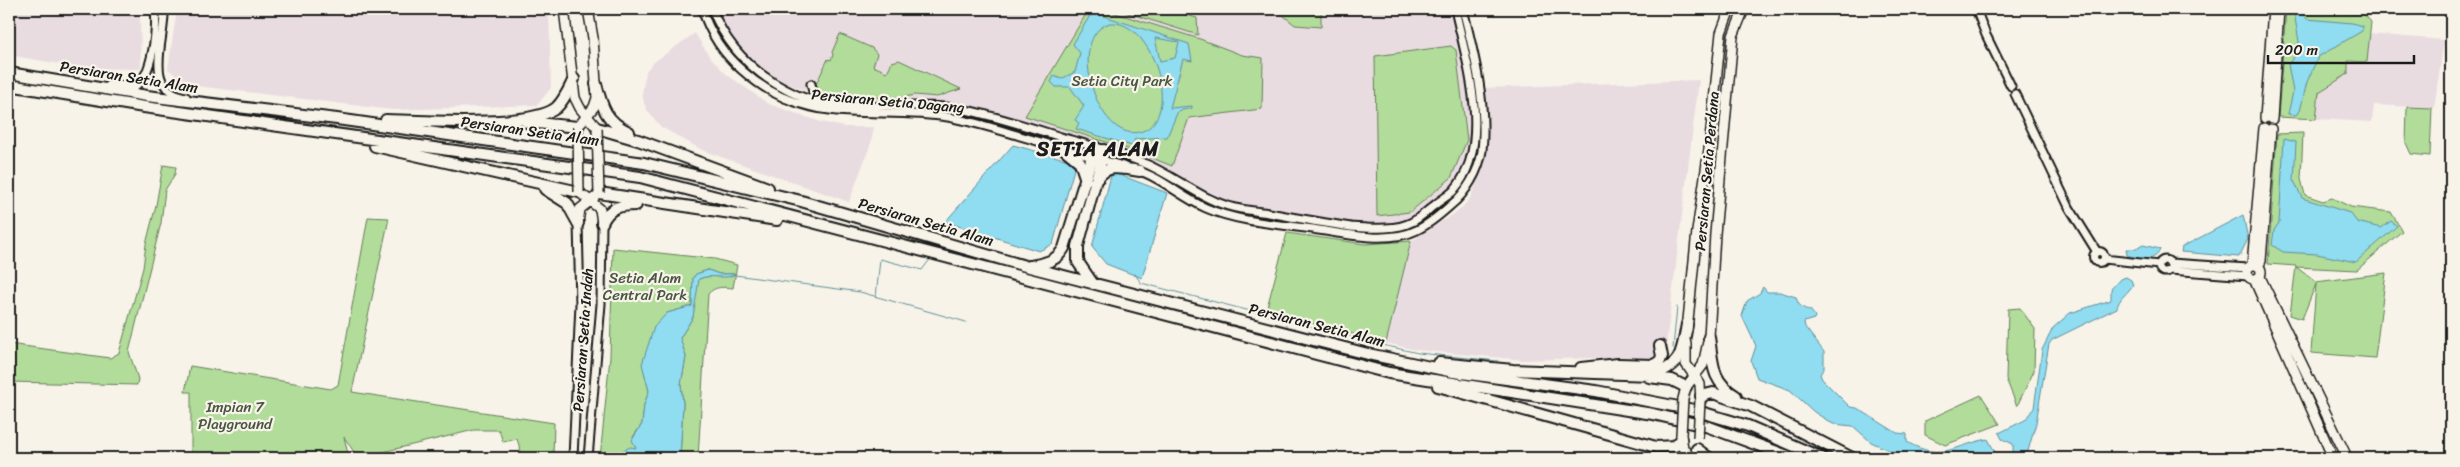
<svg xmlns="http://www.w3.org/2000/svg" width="2460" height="467" font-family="Sriracha,sans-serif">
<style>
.built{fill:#e9dce1}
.green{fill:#b1dc99;stroke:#667c5a}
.water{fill:#90dcf0;stroke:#628f9b;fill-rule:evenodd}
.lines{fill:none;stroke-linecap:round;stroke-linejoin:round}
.stream{stroke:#628f9b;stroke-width:1}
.tertiary-casing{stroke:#1c1c1c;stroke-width:11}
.secondary-casing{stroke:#1c1c1c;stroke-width:12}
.trunk-casing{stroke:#1c1c1c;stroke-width:14}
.tertiary{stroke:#f7f3e8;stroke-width:7}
.secondary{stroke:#f7f3e8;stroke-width:9}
.trunk{stroke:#f7f3e8;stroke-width:10}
.secondary-bridge-casing{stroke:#1c1c1c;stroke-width:12;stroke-linecap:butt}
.secondary-bridge{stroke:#f7f3e8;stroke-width:9}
.labels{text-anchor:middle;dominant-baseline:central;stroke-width:4.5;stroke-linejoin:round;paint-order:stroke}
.street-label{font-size:15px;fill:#1c1c1c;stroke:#f7f3e8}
.park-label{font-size:15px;fill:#495642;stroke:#f7f3e8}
.district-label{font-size:20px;font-weight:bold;letter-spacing:1px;fill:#1c1c1c;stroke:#f7f3e8}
</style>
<rect width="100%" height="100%" fill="#f7f3e8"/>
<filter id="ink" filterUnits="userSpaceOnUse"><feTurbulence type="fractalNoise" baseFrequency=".02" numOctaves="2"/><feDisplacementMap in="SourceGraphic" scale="10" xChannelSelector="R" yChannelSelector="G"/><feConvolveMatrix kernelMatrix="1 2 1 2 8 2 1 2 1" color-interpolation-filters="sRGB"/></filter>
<g filter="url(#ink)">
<path class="built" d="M9 9H140L141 69 82 68 9 55Z
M177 9H549L551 88 537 105 392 110 188 85 168 69Z
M718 9H1451L1469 89 1470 150 1452 188 1411 219 1400 222 1352 224 1230 202 1212 195 1171 170 1146 158 993 112 960 104 927 101 830 99 787 84 758 67 733 41Z
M695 33 709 56 726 74 769 104 821 122 845 127H874L871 143 849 202 704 151 661 127 647 110 644 103 642 93 646 71 654 62Z
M2370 34 2444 40 2434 108 2374 105 2372 122 2316 119 2318 92 2348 61 2367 62Z
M1699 80 1665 353 1655 362 1595 358 1524 360 1416 350 1386 343 1411 241 1460 210 1470 198 1485 163 1488 145 1483 88Z"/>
<path class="green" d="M1089 9H1102L1200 39 1242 55 1263 58 1262 109 1189 118 1172 166 1137 152 1025 116Z
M1115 9H1165L1197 18 1198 35Z
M1280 9H1321V27L1295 25 1279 12Z
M2286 9 2364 14 2371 22 2367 62 2348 61V74L2319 92 2316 119 2278 117Z
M840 34 872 48 877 54 873 66 887 72 892 62 899 60 961 89 937 97 915 95 900 98 850 97 821 94 816 84 828 59 831 60 833 55 832 52Z
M1451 46 1456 50 1467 140 1451 178 1410 212 1377 216 1375 56Z
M2407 107 2432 108 2430 156 2411 154 2406 143Z
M2303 133 2301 179 2305 195 2323 201 2332 198 2351 207 2391 212 2402 231 2357 270 2296 267 2316 282 2386 273 2375 358 2311 353 2316 284 2302 319 2290 315 2296 266 2268 264 2277 134Z
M163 165 176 167 175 174 165 190 161 223 129 352 138 379 137 385 9 382V344L110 358 119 353 143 268 146 244 156 205Z
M368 217 389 218 352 392 554 423 553 458H523L517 439 503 442 499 430H474L358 458 344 437 349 458H191V392H185L190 366 331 389 338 385Z
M1287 233 1365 244 1411 241 1386 343 1266 311Z
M613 248 715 259 737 265 733 288C723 287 715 286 708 294L698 458H680L683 404 681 384 686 357 680 338 693 317 696 286 699 279C711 273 725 279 735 274H719L708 270 696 274 693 278 692 306 667 313 644 370 649 391 644 405 642 424 633 437 637 449 622 452 621 458H600L610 357Z
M2020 308 2035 329 2034 371 2017 406 2006 379 2008 309Z
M1981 395 2000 424 1945 445 1925 435V421Z"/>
<path class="water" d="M1092 12 1189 44 1192 61 1183 59 1170 108 1192 106V108L1178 111 1167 137 1135 139 1132 146 1076 129 1079 123 1075 120 1084 106 1070 87H1056L1051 82 1054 76 1061 79 1075 72 1080 53 1073 44ZM1110 23C1154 19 1184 122 1139 132 1097 142 1065 36 1110 23ZM1155 38 1179 42 1175 58 1160 61Z
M2294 12H2300L2307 19 2352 23 2362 26V31L2318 57 2307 82 2300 111 2296 115 2288 114 2293 92 2288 64 2295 56 2299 42Z
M2284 139 2296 142 2294 181 2302 198 2350 213 2357 222 2381 228 2391 221 2397 226 2356 262 2317 254 2283 252 2272 245 2274 230 2279 223Z
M1013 145 1076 162 1053 244 1039 251 945 222Z
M1112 172 1167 193 1142 278 1106 264 1092 247Z
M2243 215 2248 239 2239 257 2181 252 2182 247Z
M2143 245 2160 249C2157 263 2136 259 2127 255L2126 249H2136Z
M708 270 719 274H735C726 281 711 273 699 279L693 317 680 338 686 357 681 384 683 404 680 458H621V452L630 447 636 448 632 440 642 424 644 405 649 391 642 364 654 327 667 313 692 306 693 278 696 274Z
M2126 277 2131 280 2133 285C2127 294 2119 298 2117 308L2052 340 2049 344 2036 423 2026 458H2013V444L2002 439 1999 433 2025 420 2034 408 2042 350 2053 328 2070 313 2111 300V289L2120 279Z
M1763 287 1767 292H1780L1796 297C1798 305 1802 309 1810 310L1815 316 1814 319 1804 322 1805 327 1824 352V369L1820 374 1822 379 1850 407 1857 408 1897 433 1907 434V442C1942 462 1955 445 1988 439L1996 454V458H1905L1871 442 1853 426 1833 424 1814 412 1790 390 1757 378 1751 361 1756 346 1742 316 1747 301 1760 293Z"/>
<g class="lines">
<path class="stream" d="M1135 274 1141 283 1387 346 1418 353 1498 361
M735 275 860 292 966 322
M876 297 880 259 922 270 931 258
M1673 348 1677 307"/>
<defs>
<path id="tertiary" d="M164 9C166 40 141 89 186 97
M702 9C710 34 723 54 743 71 806 128 872 106 948 117 969 121 990 127 1010 133 1048 144 1086 155 1123 166
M712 9C728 50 757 77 797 95 846 116 913 99 966 110 998 117 1029 127 1061 137 1088 145 1117 152 1144 163 1173 175 1198 197 1228 206 1241 210 1256 211 1269 213 1296 218 1324 223 1351 227 1369 228 1395 231 1412 222 1420 218 1428 210 1436 204 1442 199 1450 195 1454 190 1494 144 1466 61 1455 9
M1976 9 1986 35 2011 86
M811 84 815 100
M109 85 135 86C153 76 157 29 155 9
M2015 94 2069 207 2097 252
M1136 170C1161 177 1181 197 1206 208 1238 222 1278 224 1313 229 1343 234 1389 244 1417 230 1430 224 1441 214 1451 205 1466 193 1479 171 1482 151 1487 104 1474 53 1463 9
M2093.5 257a5.5 5.5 0 1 1 11 0a5.5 5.5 0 1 1-11 0Z
M2104 259 2159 265
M2159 266a6 6 0 1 1 12 0a6 6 0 1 1-12 0Z
M2170 263 2248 268
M2170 270 2248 276
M573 458 580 304 578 223
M588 458 601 304 602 223"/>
<path id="secondary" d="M564 9 575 98 580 108 597 128
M2265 118 2273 9
M2272 119 2279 9
M578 127 594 107 597 98 593 38 588 9
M579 192 600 209 602 223
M578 223 580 209 594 198
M2247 272a7 7 0 1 1 14 0a7 7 0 1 1-14 0Z
M2252 265 2264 128
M2258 266 2261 261 2271 129
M2260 277 2345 453 2344 458
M2254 279 2333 458
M1687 330 1697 231 1709 149 1721 33 1730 9
M1686 343V364L1700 384 1701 401
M1683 399 1686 387 1703 365 1709 337 1715 234 1733 36 1744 9
M1681 435 1683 448 1691 458"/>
<path id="trunk" d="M9 73 147 96 337 119 644 163 801 201 1025 266 1368 354 1454 372 1596 391 1694 410 1748 426 1822 458
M596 84C602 107 606 122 629 132
M9 85 144 107 640 177 1389 373 1653 414 1709 427 1793 458
M386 120C421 121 530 128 556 108 564 101 569 89 574 79
M526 122 578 127
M597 128 638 140 768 188
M375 146 579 192
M1063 148 1080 162 1086 180
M1098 178C1108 163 1124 169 1140 171
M545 189 567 203 578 223
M599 193 777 220
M602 223C609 207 620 205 636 205
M1030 266C1045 263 1056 262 1064 248L1095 147
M1093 284 1078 262V246L1104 150
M1709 337C1713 364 1711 381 1736 396
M1439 363 1513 370 1651 375C1682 366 1682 353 1687 324
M1581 368 1618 364 1654 365 1660 361 1662 356 1660 346
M1649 377 1672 380 1686 387
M1438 386 1656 447 1675 446 1681 440
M1701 396 1713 393 1751 406 1852 458
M1697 449 1709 458"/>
</defs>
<use href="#tertiary" class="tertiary-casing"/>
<use href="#secondary" class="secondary-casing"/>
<use href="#trunk" class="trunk-casing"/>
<use href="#tertiary" class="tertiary"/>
<use href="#secondary" class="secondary"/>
<use href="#trunk" class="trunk"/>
<defs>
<path id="secondary-bridge" d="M578 127 579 192
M597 128 599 193
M1681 435 1683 399
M1698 438 1700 401"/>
</defs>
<use href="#secondary-bridge" class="secondary-bridge-casing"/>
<use href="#secondary-bridge" class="secondary-bridge"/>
</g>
</g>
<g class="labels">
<g class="street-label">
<text transform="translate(129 77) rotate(9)">Persiaran Setia Alam</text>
<text transform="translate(888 101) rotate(5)">Persiaran Setia Dagang</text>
<text transform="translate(530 131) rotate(8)">Persiaran Setia Alam</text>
<text transform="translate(1707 171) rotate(-85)">Persiaran Setia Perdana</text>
<text transform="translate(926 222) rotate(16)">Persiaran Setia Alam</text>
<text transform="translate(1317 325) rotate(14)">Persiaran Setia Alam</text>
<text transform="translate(583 340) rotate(-86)">Persiaran Setia Indah</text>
</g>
<g class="park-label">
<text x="1122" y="81">Setia City Park</text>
<text x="645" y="278">Setia Alam<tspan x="645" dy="17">Central Park</tspan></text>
<text x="235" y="407">Impian 7<tspan x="235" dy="17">Playground</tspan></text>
</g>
<g class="district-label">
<text x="1098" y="149">SETIA ALAM</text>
</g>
</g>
<rect width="2460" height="467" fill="none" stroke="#f7f3e8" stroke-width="30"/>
<rect x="15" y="15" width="2430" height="437" fill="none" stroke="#1c1c1c" stroke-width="2" filter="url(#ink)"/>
<path d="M2268 55v8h146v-8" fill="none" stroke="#1c1c1c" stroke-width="2.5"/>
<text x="2275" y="55" font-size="15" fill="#1c1c1c" stroke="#f7f3e8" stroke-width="4" paint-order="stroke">200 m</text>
</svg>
